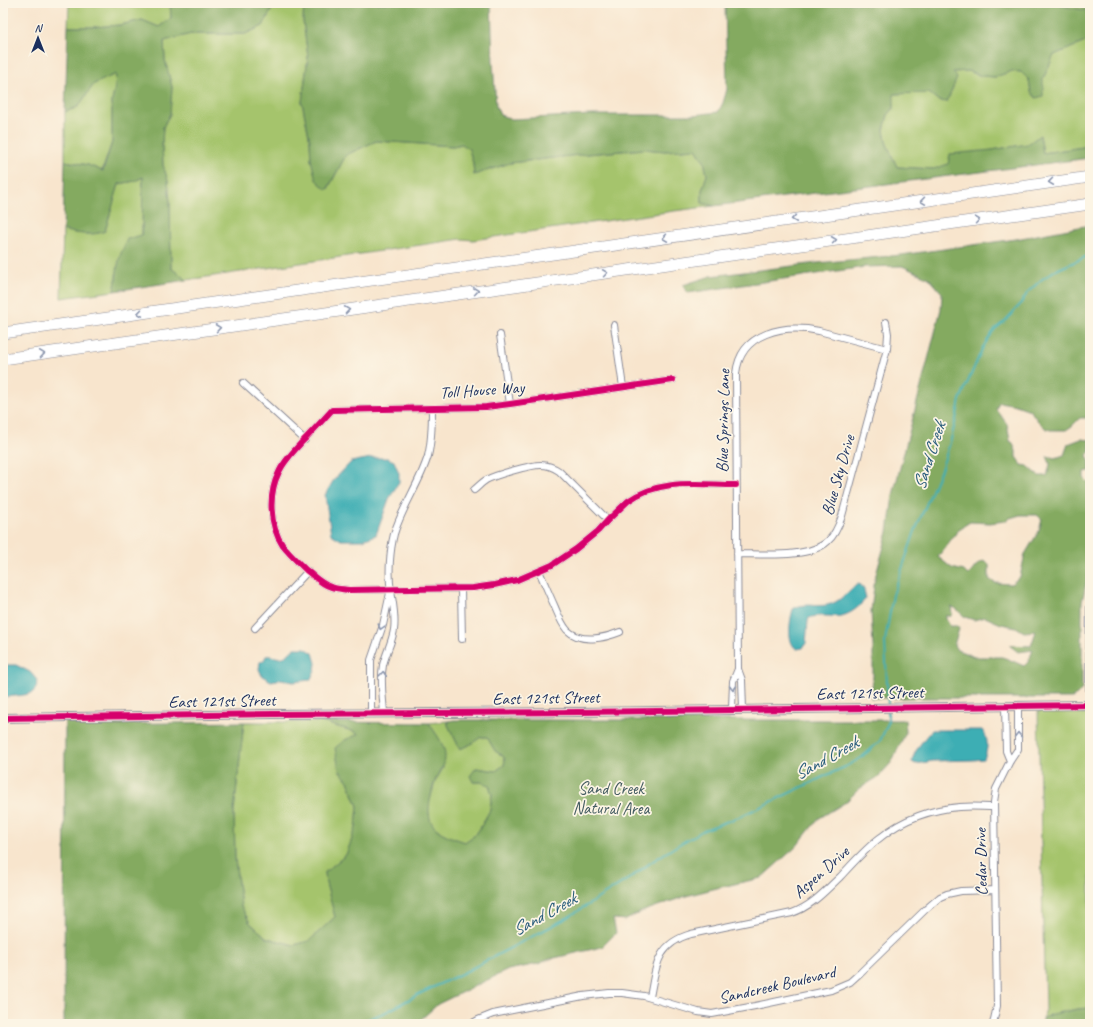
<svg xmlns="http://www.w3.org/2000/svg" width="1093" height="1027" font-family="Caveat,sans-serif">
<style>
.green{fill:#a5c46c;stroke:#607a65}
.forest{fill:#84aa60;stroke:#506c5f;fill-rule:evenodd}
.water{fill:#3daeb4;stroke:#2c6e89}
.lines{fill:none;stroke-linecap:round;stroke-linejoin:round}
.stream{stroke:#3daeb4;stroke-width:2}
.street-casing{stroke:#8a8a96;stroke-width:8}
.secondary-casing{stroke:#8a8a96;stroke-width:10}
.highway-casing{stroke:#8a8a96;stroke-width:12}
.street{stroke:#fff;stroke-width:6}
.secondary{stroke:#fff;stroke-width:8}
.highway{stroke:#fff;stroke-width:11}
.cycleway-casing{stroke:#fcf5e5;stroke-width:8}
.cycleway{stroke:#d6006c;stroke-width:6}
.oneway{stroke:#8d97ae}
.labels{text-anchor:middle;dominant-baseline:central;stroke-width:3.5;stroke-linejoin:round;paint-order:stroke}
.street-label{font-size:17px;fill:#1b2f5e;stroke:#fcf5e5}
.park-label{font-size:17px;fill:#445c62;stroke:#fcf5e5}
.water-label{font-size:18px;font-style:italic;fill:#275b7c;stroke:#fcf5e5}
</style>
<rect width="100%" height="100%" fill="#fcf5e5"/>
<filter id="ink" filterUnits="userSpaceOnUse"><feTurbulence type="fractalNoise" baseFrequency=".025" numOctaves="2"/><feDisplacementMap in="SourceGraphic" scale="8" xChannelSelector="R" yChannelSelector="G"/><feConvolveMatrix kernelMatrix="1 2 1 2 8 2 1 2 1" color-interpolation-filters="sRGB"/></filter>
<filter id="wash" filterUnits="userSpaceOnUse"><feTurbulence type="fractalNoise" baseFrequency=".012" numOctaves="4" result="noise"/><feDisplacementMap in="SourceGraphic" scale="16" xChannelSelector="R" yChannelSelector="G"/><feGaussianBlur stdDeviation="0.9" result="paint"/><feColorMatrix in="noise" values="0 0 0 0 0 0 0 0 0 0 0 0 0 0 0 0 0 1.4 0 .05"/><feComposite in="paint" operator="in"/></filter>
<g filter="url(#wash)">
<rect width="100%" height="100%" fill="#f8e5cd"/>
<path class="green" d="M69 3H170L171 18 159 27 142 20 120 25 94 27H68Z
M275 3H304L303 21 308 57 302 102 310 141 311 160 328 189 346 155 376 141 453 146 462 144 469 149 473 163 474 175 510 163 587 154 644 149 665 151 696 149 704 161 707 175 702 190V203L714 206 674 211 473 240 461 239 187 280 171 268 170 202 168 181 163 165 162 143 163 127 170 114 172 87 165 60 164 41 191 34H245L263 26Z
M1059 3H1090V11L1062 6Z
M1090 40V146L1043 153 1040 135 1029 144 992 150 934 169 897 167 886 142 884 130 888 115 894 108 893 94C906 93 917 94 929 93L939 101 953 72 968 71 982 76 995 77 1012 71 1021 72 1029 80 1031 92 1043 79 1054 55Z
M116 73 115 87 112 101V142L102 171 88 165 65 161V112L78 107 94 84Z
M143 177 142 235 116 274V283L114 291 61 298 63 230C75 234 94 236 105 231L119 184 135 181Z
M1090 710V1008L1078 1009 1052 1014 1043 1019 1045 1012 1038 711Z
M448 721V725L460 749 471 744 481 737H487L495 751 503 756 505 761 504 765 496 771 476 768 473 782H481L489 785 492 794 490 810 479 830 475 835 465 842 450 837 441 832 430 823 428 807 435 782 443 768 441 742 429 723Z
M244 722H321L349 730 360 734 345 740 339 769 348 781 358 806 356 829 346 855 325 872 326 883 335 917 309 941 294 945 267 938 250 923 241 906 235 859 234 811Z"/>
<path class="forest" d="M170 3H275L263 26 245 34H191L164 41 165 60 172 87 170 114 163 127 162 143 163 165 168 181 170 202 171 268 187 280 114 291C117 281 116 270 119 260 120 253 125 246 127 239L142 235 143 177 135 181 119 184 105 231C94 236 75 234 63 230L65 161 88 165 103 171 112 142V101L115 87 116 74 94 84 78 107 65 112 68 27H94L120 25 142 20 159 27 171 18Z
M304 3H491L493 62 496 106 500 115 512 119 591 115H693L718 112 723 103 727 89 725 3H864L867 6C876 3 894 0 901 6L907 3H926L928 6 936 3H1059L1062 6 1090 11V40L1054 55 1043 79V96L1036 98 1031 92 1029 80 1021 72 1012 71 995 77 982 76 968 71 953 72 957 78 947 102 939 101 929 93C917 94 906 93 894 94V108L888 115 884 130 886 142 897 167 934 169 948 164 950 154 992 150 1028 144 1040 135 1043 153 1090 146V158L714 206 702 203V190L707 175 704 161 696 149 665 151 644 149 587 154 510 163 474 175 473 163 469 149 462 144 453 146 376 141 346 155 327 190 316 180 311 160 310 141 302 102 308 57 303 21Z
M1090 225V418H1080L1072 426 1066 430H1050L1045 428 1038 421 1030 410 1016 405 999 402 996 409 1007 424 1010 441 1013 443 1016 451V457L1022 465 1028 466 1039 476H1047L1050 464 1047 456 1055 458 1064 455 1068 444 1081 439 1090 440V452L1087 455 1090 461V471L1084 472V478L1088 482 1090 481V566L1082 602V689L1077 695 1072 698H871L873 676V646L871 611 875 578 888 532 893 495 941 309 942 293 929 278 902 266 865 267 688 293 683 285 711 276 817 263 901 255 1016 239ZM1020 515H1037L1042 519 1039 531 1025 554 1020 577 1011 584 995 583 989 579V564L984 561C974 565 976 568 968 575L964 571 952 568 938 557 959 529 970 522 990 523 1005 521 1010 518ZM951 607 955 608 965 617 974 620 985 617 1001 624 1016 627 1024 632 1036 631 1031 646 1009 645 1018 652 1033 650 1028 662 1024 666 1008 659 1002 657H974L968 654 957 650 954 645 959 629 957 626H950L946 619V615L950 617 952 614Z
M75 720 97 724 244 722 234 811 235 859 241 906 250 923 267 938 294 945 309 941 335 917 326 883 325 872 346 855 356 828 358 806 348 781 339 770 335 748 345 740 359 734 349 730 321 722 429 723C435 733 445 744 445 756 445 767 439 772 435 781 433 786 432 791 431 796 423 828 439 833 465 842L475 835 479 830 490 810 492 794 489 785 481 782H473L470 776 476 768 496 771 504 765 505 760 503 756 495 751 487 737H481L471 744 460 749 448 725V721L454 720H905L906 732 891 763 878 777 859 789 846 802 818 819 796 847 761 878 717 888 686 896 641 912 626 920 613 919 616 933 602 947 550 959 538 964 508 970 438 1004 417 1023 415 1024H64L65 721Z
M1090 1008V1024H1042L1043 1019 1052 1014 1078 1009Z"/>
<path class="water" d="M371 458H387L394 461 399 473V482L389 499 376 535 363 540H341L331 534 325 495 333 481 351 462Z
M858 584 861 585 864 590 866 598C861 606 851 614 841 616 830 617 819 614 809 618L808 621 806 643 803 648 797 649C786 644 790 619 793 609 802 602 816 607 827 605 840 603 848 590 858 584Z
M295 648H305L313 653 316 663 315 671 310 680 293 682 282 679 271 681 262 676 259 669 260 662 264 660 266 656C272 655 278 659 283 657 287 656 291 651 295 648Z
M3 665H16L30 672 37 680C37 684 37 689 33 692 28 696 10 696 3 697Z
M932 730H982C989 738 988 749 984 759L973 760 933 761 916 764 912 762C913 752 925 737 932 730Z"/>
<g class="lines">
<path class="stream" d="M888 706 885 641 893 595 915 531 942 467 950 443 956 419 960 400 983 347 995 329 1004 322 1019 306 1028 292 1041 280 1054 271 1090 255
M357 1024 388 1011 417 995 465 972 567 918 630 878 653 861 678 845 704 830 739 817 827 775 845 767 861 758 880 741 888 723V710"/>
</g>
</g>
<g filter="url(#ink)">
<g class="lines">
<defs>
<path id="street" d="M614 325 623 387
M500 335 510 404
M673 380 510 404 486 407 332 410C322 421 312 432 301 443 293 452 284 461 279 472 268 494 269 525 283 546 290 555 298 562 306 570 314 576 321 584 331 587 337 589 343 589 349 590L473 588 494 585 517 580 552 565 576 549 598 531 608 520 628 501C660 478 699 485 736 485
M243 383 305 440
M474 490C478 487 481 483 486 480 495 475 530 465 541 465 547 465 553 467 559 471L608 520
M737 554C762 554 809 559 828 541 835 535 839 525 842 516L887 349 888 334 886 322
M539 571C544 582 549 594 554 605 558 614 561 623 567 630 581 644 605 638 620 632
M461 589 462 639
M255 628 308 571
M1089 705 1090 601
M1005 706 1006 751 1010 761
M732 709 733 681 738 669
M743 709 742 680 738 669 736 374C740 332 784 324 819 331L887 349
M371 713V660L383 625 390 593
M384 713C383 697 380 681 383 665 386 653 392 642 394 630 396 617 393 604 391 591 388 574 390 550 394 534 402 507 420 483 428 456 432 440 432 424 432 408
M650 997C656 967 656 944 691 934L792 913C812 906 825 891 840 877 853 863 866 848 881 837 903 819 932 809 960 807 971 806 983 807 994 807
M471 1024 478 1020 493 1014 583 996 609 993H622L644 996 698 1012 712 1014 755 1006 831 990 850 982 860 973 926 909 940 897 947 894 961 891 995 890
M993 1024 997 1006 994 802 996 789 1010 761 1018 749V706"/>
<path id="secondary" d="M3 718 274 714 580 712 1090 705"/>
<path id="highway" d="M3 333 1090 177
M3 359 1090 204"/>
</defs>
<use href="#street" class="street-casing"/>
<use href="#secondary" class="secondary-casing"/>
<use href="#highway" class="highway-casing"/>
<use href="#street" class="street"/>
<use href="#secondary" class="secondary"/>
<use href="#highway" class="highway"/>
<defs>
<path id="cycleway" d="M673 380 510 404 486 407 332 410C322 421 312 432 301 443 293 452 284 461 279 472 268 494 269 525 283 546 290 555 298 562 306 570 314 576 321 584 331 587 337 589 343 589 349 590L473 588 494 585 517 580 552 565 576 549 598 531 608 520 628 501C660 478 699 485 736 485
M3 718 274 714 580 712 1090 705"/>
</defs>
<use href="#cycleway" class="cycleway-casing"/>
<use href="#cycleway" class="cycleway"/>
</g>
<defs><path id="oneway-chevron" d="M-2-3.5L2.5 0L-2 3.5" fill="none" stroke-width="1.6" stroke-linecap="round" stroke-linejoin="round"/></defs>
<g class="oneway">
<use href="#oneway-chevron" transform="translate(1051 182) rotate(172)"/>
<use href="#oneway-chevron" transform="translate(923 201) rotate(172)"/>
<use href="#oneway-chevron" transform="translate(794 219) rotate(172)"/>
<use href="#oneway-chevron" transform="translate(977 220) rotate(-8)"/>
<use href="#oneway-chevron" transform="translate(665 238) rotate(172)"/>
<use href="#oneway-chevron" transform="translate(834 240) rotate(-8)"/>
<use href="#oneway-chevron" transform="translate(605 273) rotate(-8)"/>
<use href="#oneway-chevron" transform="translate(476 291) rotate(-8)"/>
<use href="#oneway-chevron" transform="translate(347 310) rotate(-8)"/>
<use href="#oneway-chevron" transform="translate(140 313) rotate(172)"/>
<use href="#oneway-chevron" transform="translate(218 328) rotate(-8)"/>
<use href="#oneway-chevron" transform="translate(42 354) rotate(-8)"/>
<use href="#oneway-chevron" transform="translate(381 627) rotate(107)"/>
<use href="#oneway-chevron" transform="translate(383 674) rotate(-86)"/>
<use href="#oneway-chevron" transform="translate(733 688) rotate(91)"/>
<use href="#oneway-chevron" transform="translate(1018 735) rotate(-90)"/>
</g>
</g>
<g class="labels">
<g class="street-label">
<text transform="translate(482 390) rotate(-4)">Toll House Way</text>
<text transform="translate(723 421) rotate(-89)">Blue Springs Lane</text>
<text transform="translate(838 475) rotate(-74)">Blue Sky Drive</text>
<text transform="translate(870 693) rotate(-1)">East 121st Street</text>
<text transform="translate(546 698) rotate(-1)">East 121st Street</text>
<text transform="translate(222 701) rotate(-1)">East 121st Street</text>
<text transform="translate(981 862) rotate(-91)">Cedar Drive</text>
<text transform="translate(821 872) rotate(-42)">Aspen Drive</text>
<text transform="translate(777 985) rotate(-13)">Sandcreek Boulevard</text>
</g>
<g class="park-label">
<text x="611" y="788">Sand Creek<tspan x="611" dy="20">Natural Area</tspan></text>
</g>
<g class="water-label">
<text transform="translate(929 456) rotate(-72)">Sand Creek</text>
<text transform="translate(826 758) rotate(-29)">Sand Creek</text>
<text transform="translate(544 914) rotate(-29)">Sand Creek</text>
</g>
</g>
<rect width="1093" height="1027" fill="none" stroke="#fcf5e5" stroke-width="16"/>
<g transform="translate(38 38)" stroke="#fcf5e5" stroke-width="3" paint-order="stroke">
<path d="M0-3L7 15L0 10L-7 15Z" fill="#1b2f5e"/>
<text y="-6" font-size="11" font-weight="bold" text-anchor="middle" fill="#1b2f5e">N</text>
</g>
</svg>
